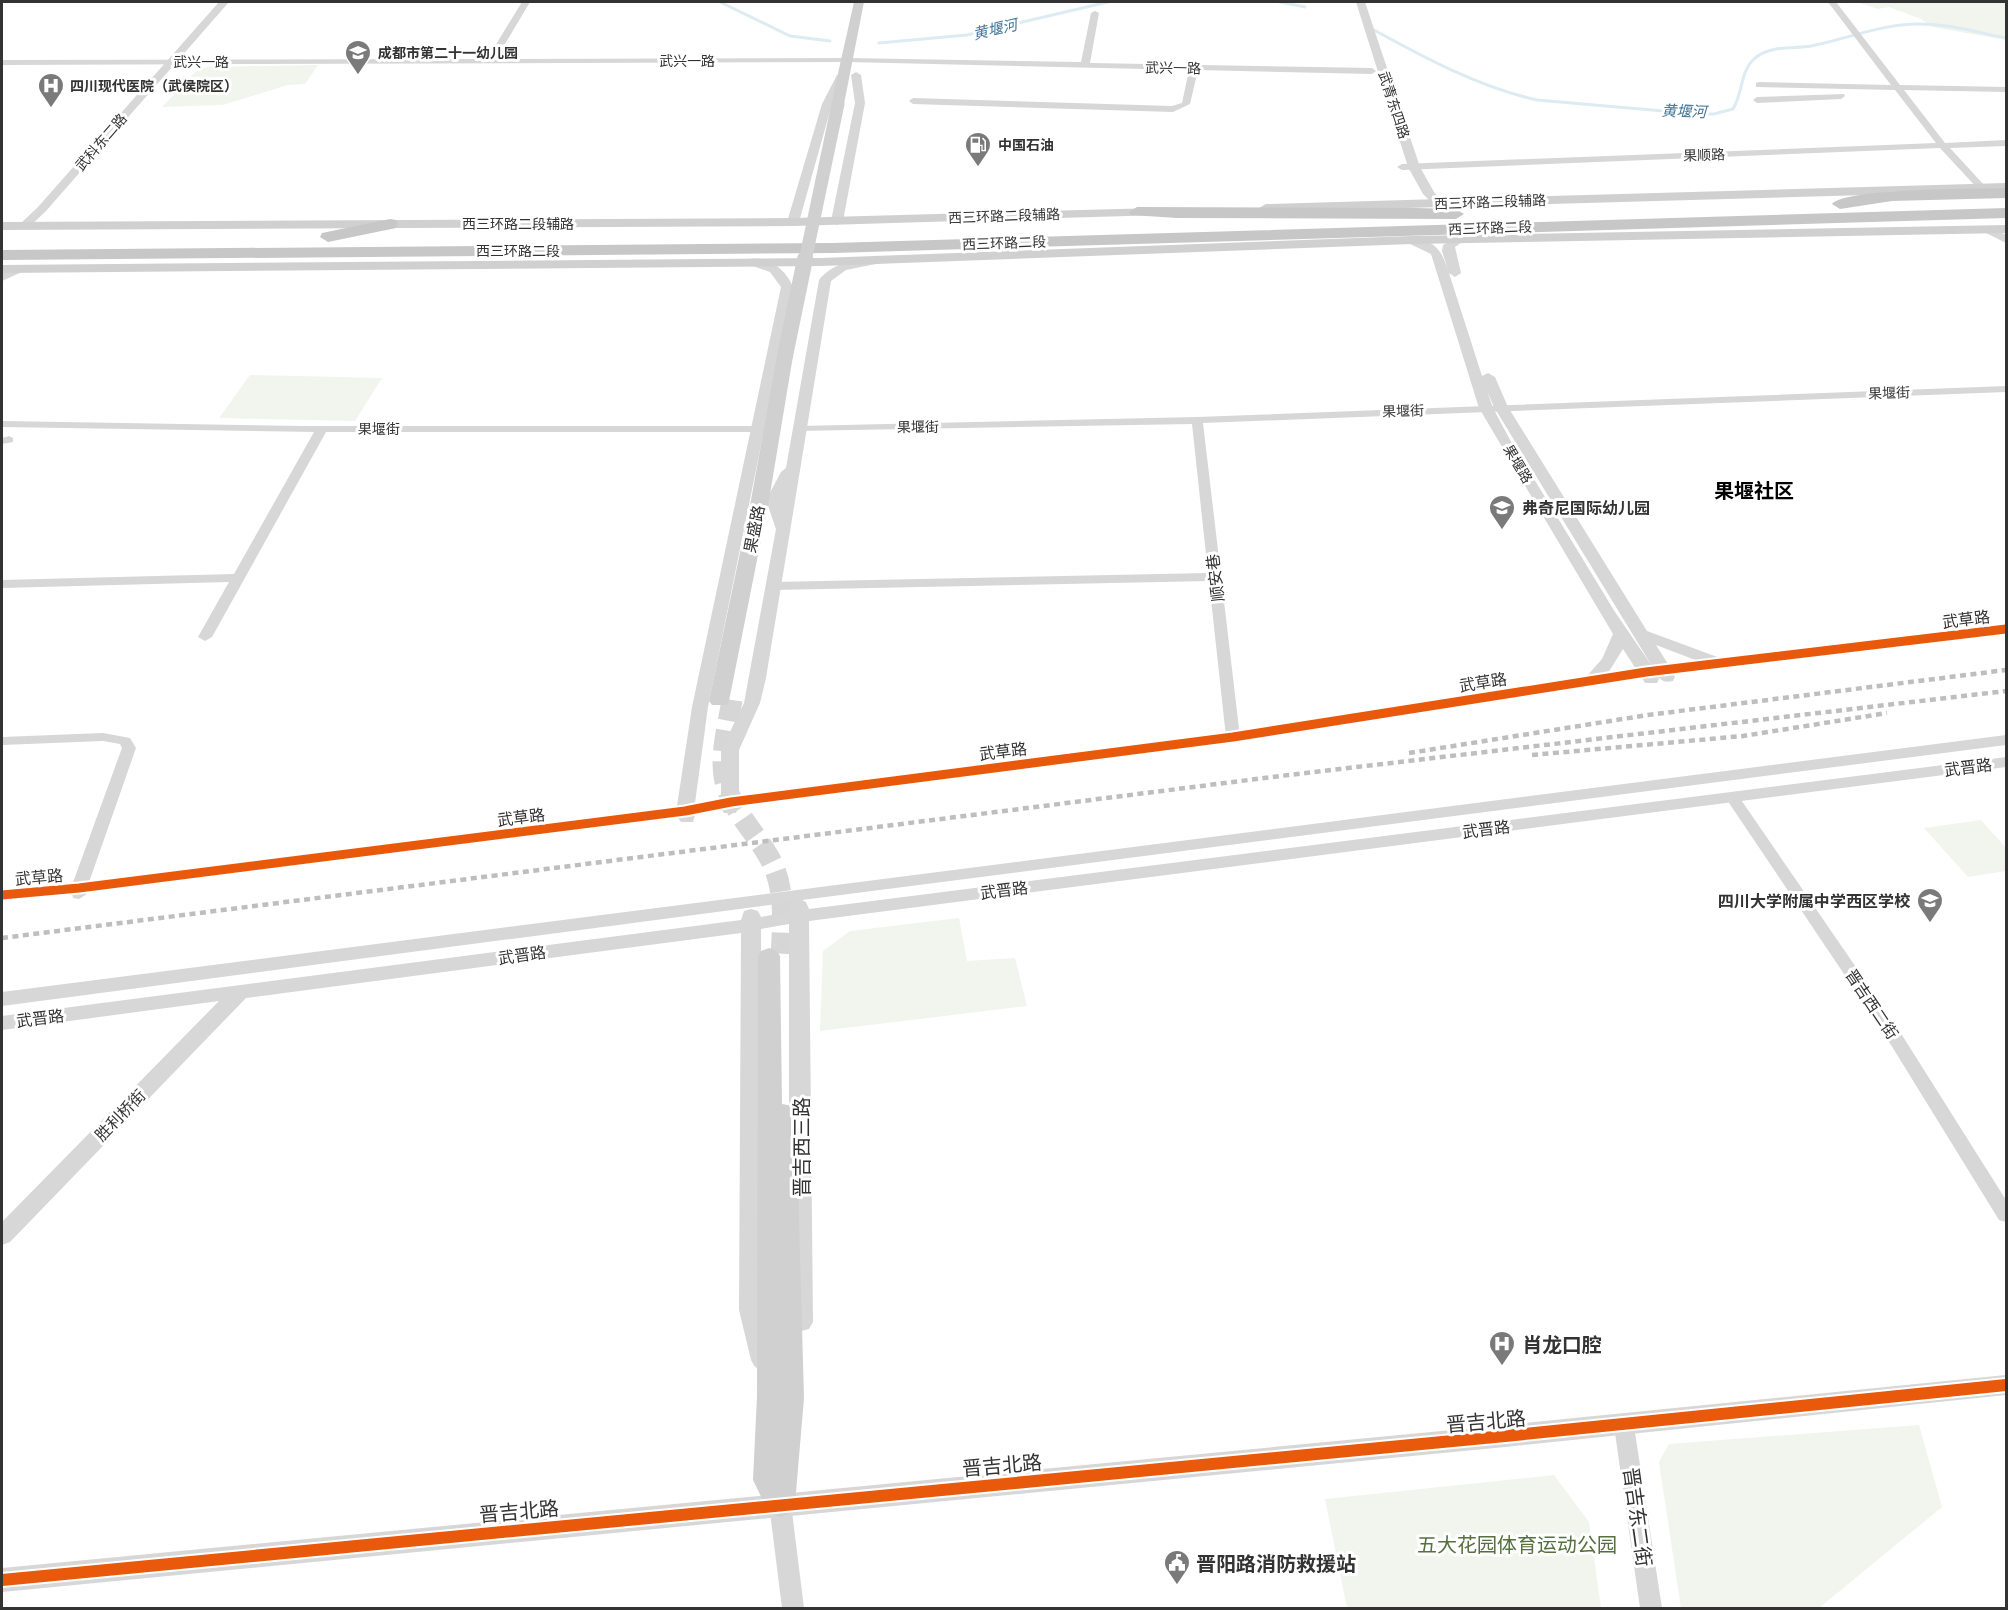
<svg xmlns="http://www.w3.org/2000/svg" width="2008" height="1610" font-family="'Archivo Narrow','Noto Sans SC',sans-serif">
<style>
.green{fill:#f1f5ed}
.lines{fill:none;stroke-linecap:round;stroke-linejoin:round}
.stream{stroke:#ddebf3;stroke-width:3}
.secondary-tunnel{stroke:#d6d6d6;stroke-width:21;stroke-dasharray:21 10;stroke-linecap:butt}
.minor{fill:#d7d7d7;fill-rule:evenodd}
.tertiary{fill:#d7d7d7;fill-rule:evenodd}
.secondary{fill:#d0d0d0;fill-rule:evenodd}
.trunk{fill:#c7c7c7;fill-rule:evenodd}
.rail{stroke:#bebebe;stroke-width:4.5;stroke-dasharray:6 4.5;stroke-linecap:butt}
.secondary-bridge-far1{stroke:#d0d0d0;stroke-width:13}
.secondary-bridge{stroke:#d0d0d0;stroke-width:16}
.cycleway-far1-casing{stroke:#fff;stroke-width:13}
.cycleway-casing{stroke:#fff;stroke-width:16}
.cycleway-far1{stroke:#e8590c;stroke-width:9}
.cycleway{stroke:#e8590c;stroke-width:12}
.labels{text-anchor:middle;dominant-baseline:central;stroke-width:6;stroke-linejoin:round;paint-order:stroke}
.far-poi-label{font-size:14px;font-weight:bold;fill:#333;stroke:#fff;text-anchor:start}
.far-street-label{font-size:14px;fill:#333;stroke:#fff}
.far-water-label{font-size:15px;font-style:italic;fill:#3f7597;stroke:#fff}
.poi-label{font-size:16px;font-weight:bold;fill:#333;stroke:#fff;text-anchor:start}
.street-label{font-size:16px;fill:#333;stroke:#fff}
.quarter-label{font-size:20px;font-weight:bold;fill:#000;stroke:#fff}
.near-street-label{font-size:20px;fill:#333;stroke:#fff}
.near-poi-label{font-size:20px;font-weight:bold;fill:#333;stroke:#fff;text-anchor:start}
.near-park-label{font-size:20px;fill:#56703f;stroke:#fff}
</style>
<rect width="100%" height="100%" fill="#fff"/>
<path class="green" d="M1857 2H2006V40L1932 27 1921 19 1889 7 1878 9Z
M318 65 305 84 288 85 223 105 162 107 196 71 207 67Z
M250 375 382 378 355 421 219 418Z
M1981 820 2006 848V871L1968 877 1924 828Z
M959 918 967 961 1015 958 1027 1006 820 1031 823 951 850 931Z
M1919 1425 1942 1507 1819 1608H1681L1659 1462 1669 1444Z
M1554 1475 1589 1522 1601 1608H1347L1325 1499Z"/>
<g class="lines">
<path class="stream" d="M720 2 790 36 830 41
M1280 2 1305 7
M1374 30C1425 58 1479 87 1537 100L1698 114H1714L1733 109C1743 93 1740 72 1754 59 1769 45 1793 49 1811 46 1846 39 1879 25 1915 24 1946 23 1976 32 2006 38
M879 43 967 35 1108 2"/>
<path class="secondary-tunnel" d="M732 700C728 726 719 756 725 782 732 810 755 832 769 857 786 887 783 923 781 956"/>
<path class="minor" d="M522 2H530L496 59 848 58 1081 62 1091 13 1095 11 1099 13 1090 63 1372 68 1376 71 1372 74 1198 70 1190 104 1173 112 913 104 909 101 913 98 1172 106 1182 103 1189 70 848 62 2 65V60L487 59Z
M1828 2H1836L1900 85 2006 87V92L1904 90 1945 143 2006 140V146L1950 148 1984 185V189H1978L1940 148 1402 170 1397 167 1402 164 1936 143 1895 90 1756 87V83L1759 82 1891 85Z
M1844 94 1845 96 1841 99 1757 103 1753 100 1757 97Z
M2006 386V392L1203 423 1240 737 1233 741 1226 737 1209 581 774 590 767 586 774 582 1208 573 1192 424 796 431V427L800 426 1197 417Z
M2 421 304 426H758L764 429 758 432H326L212 637 205 641 198 637 229 582 2 588V580L234 574 314 432 2 427Z
M9 436 13 438V442L2 444V438Z
M103 733 130 738 136 748 87 888V894L79 899 73 898 71 888 122 748 120 744 103 741 2 745V737Z
M1732 792 1737 794 1895 1024 2006 1200V1222L1999 1220 1883 1032 1725 797Z
M1624 1417 1631 1420 1634 1426 1662 1608H1640L1614 1426 1617 1420Z
M780 1495 788 1497 791 1504 804 1608H782L769 1504 772 1497Z"/>
<path class="tertiary" d="M219 2H229L46 211 27 229H19V225L38 207Z
M1356 2H1365L1420 167 1434 192 1444 203 1442 205H1434L1423 194 1408 167Z
M856 72 861 75 865 103 843 221 837 225 831 221 855 103 851 75Z
M837 75 846 77 832 104 799 222 793 226 789 224 787 222 822 104Z
M1990 226 2006 235V243L1986 233V227Z
M1412 236C1437 243 1441 249 1449 273L1442 251 1443 245 1459 236 1465 240 1455 247 1461 273 1455 277 1449 273 1482 376 1488 373 1495 377 1508 407 1647 631 1720 658 2006 624V634L1673 674 1675 677 1673 681C1665 683 1662 681 1657 676L1659 679 1657 683H1645L1642 678 1233 742 739 806 736 813H724L721 809 695 815 693 822H681L678 818 79 894 2 901V889L79 882 677 806 692 707 781 287 770 272 750 265V259C770 256 786 270 793 287L708 707 695 803 721 798V750L744 703 776 529 766 500 781 472 786 468 819 280C833 262 856 260 877 256L881 257V263L846 270 831 281 766 678 760 703 739 750V795L1233 732 1587 676 1602 659 1613 634 1479 408 1431 254 1408 243V237ZM1487 391 1494 407 1652 666 1615 612 1509 438 1493 408ZM1656 645 1698 661 1668 664ZM1623 649 1636 669 1608 673Z
M18 265 22 266V272L2 281V272Z
M2006 735V745L802 900 806 902 809 909 2006 757V767L809 921 813 1322 809 1329 801 1331 793 1329 789 1322V924L761 929 763 1310 775 1360 771 1367 763 1370 755 1367 751 1360 739 1310 741 933 246 998 10 1242 2 1245V1222L219 1001 2 1030V1016L741 920 744 911 751 909 758 911 761 917 789 912 792 902 2 1006V992Z
M2006 1375V1395L1505 1447 2 1592V1568L1505 1425Z"/>
<path class="secondary" d="M854 2H864L844 104 838 108 832 104 834 91Z
M2006 183V191L1266 212 1259 208 1266 204Z
M1157 208 1164 212 1162 215 793 226 2 230V222L793 218Z
M2006 225V233L1412 244 821 266 2 273V265L821 258 1412 236Z
M785 351 793 356 769 500 729 701 726 705H712L709 701 751 500 777 356Z
M769 948 777 951 780 956 782 1104 793 1106 796 1112 804 1398 795 1504 791 1513 780 1517 769 1513 753 1480 757 1396 758 956 761 951Z"/>
<path class="trunk" d="M2006 188V198L1892 201 1840 209 1832 204C1844 188 1979 189 2006 188Z
M1137 207 1416 208 1456 209 1464 214 1456 219 1177 218 1131 215 1129 212Z
M2006 208V218L833 253 2 260V250L833 243Z
M390 219 396 220 398 224 396 228 328 242 320 237 322 233Z"/>
<path class="rail" d="M1409 753 1648 715 2006 670
M1532 755 1743 736 1887 713
M2 938 1280 776 2006 691"/>
<path class="secondary-bridge-far1" d="M805 261 838 104"/>
<path class="secondary-bridge" d="M785 356 805 259"/>
<defs>
<path id="cycleway-far1" d="M2 895 79 888 685 811 731 802 1233 737 1646 672 2006 629"/>
<path id="cycleway" d="M2 1580 1505 1436 2006 1385"/>
</defs>
<use href="#cycleway-far1" class="cycleway-far1-casing"/>
<use href="#cycleway" class="cycleway-casing"/>
<use href="#cycleway-far1" class="cycleway-far1"/>
<use href="#cycleway" class="cycleway"/>
</g>
<defs>
<symbol id="school-pin" viewBox="-11 -11 22 30"><path d="M0 17L-7.5 6A9.5 9.5 0 1 1 7.5 6Z" fill="#7a7a7a" stroke="#fff"/><path d="M0-5L7-2L0 1L-7-2ZM-4 1L0 2.5L4 1V4Q0 6-4 4Z" fill="#fff"/></symbol>
<symbol id="hospital-pin" viewBox="-11 -11 22 30"><path d="M0 17L-7.5 6A9.5 9.5 0 1 1 7.5 6Z" fill="#7a7a7a" stroke="#fff"/><path d="M-5-5h3v3.5h4V-5h3V5h-3V1.5h-4V5h-3Z" fill="#fff"/></symbol>
<symbol id="fuel-pin" viewBox="-11 -11 22 30"><path d="M0 17L-7.5 6A9.5 9.5 0 1 1 7.5 6Z" fill="#7a7a7a" stroke="#fff"/><path d="M-5.5-6h7V0h2V4h1.3V-2.5L3-4.5l.8-.8L6-3V5H2.5V1h-1V6h-7ZM-4.2-4.7v3.2H.2V-4.7Z" fill="#fff"/></symbol>
<symbol id="civic-pin" viewBox="-11 -11 22 30"><path d="M0 17L-7.5 6A9.5 9.5 0 1 1 7.5 6Z" fill="#7a7a7a" stroke="#fff"/><path d="M-.6-6.5H3V-4.5H.6V-3L4-1V1h2V6H-6V1h2V-1L-.6-3ZM-1.2 2.5V6h2.4V2.5Z" fill="#fff"/></symbol>
</defs>
<g fill-rule="evenodd">
<use href="#school-pin" x="343" y="38" width="30" height="40"/>
<use href="#hospital-pin" x="36" y="71" width="30" height="40"/>
<use href="#fuel-pin" x="963" y="130" width="30" height="40"/>
<use href="#school-pin" x="1487" y="493" width="30" height="40"/>
<use href="#school-pin" x="1915" y="886" width="30" height="40"/>
<use href="#hospital-pin" x="1487" y="1329" width="30" height="40"/>
<use href="#civic-pin" x="1162" y="1548" width="30" height="40"/>
</g>
<g class="labels">
<g class="far-poi-label">
<text x="378" y="53">成都市第二十一幼儿园</text>
<text x="70" y="86">四川现代医院（武侯院区）</text>
<text x="998" y="145">中国石油</text>
</g>
<g class="far-street-label">
<text x="687" y="61">武兴一路</text>
<text x="201" y="62">武兴一路</text>
<text transform="translate(1173 68) rotate(1)">武兴一路</text>
<text transform="translate(1394 105) rotate(72)">武青东四路</text>
<text transform="translate(101 142) rotate(-49)">武科东二路</text>
<text transform="translate(1704 155) rotate(-2)">果顺路</text>
<text transform="translate(1490 202) rotate(-2)">西三环路二段辅路</text>
<text transform="translate(1004 216) rotate(-2)">西三环路二段辅路</text>
<text x="518" y="224">西三环路二段辅路</text>
<text transform="translate(1490 228) rotate(-2)">西三环路二段</text>
<text transform="translate(1004 243) rotate(-2)">西三环路二段</text>
<text x="518" y="251">西三环路二段</text>
<text transform="translate(1889 393) rotate(-2)">果堰街</text>
<text transform="translate(1403 411) rotate(-2)">果堰街</text>
<text transform="translate(918 427) rotate(-1)">果堰街</text>
<text x="379" y="429">果堰街</text>
<text transform="translate(1518 464) rotate(59)">果堰路</text>
</g>
<g class="far-water-label">
<text transform="translate(995 29) rotate(-13)">黄堰河</text>
<text transform="translate(1684 111) rotate(2)">黄堰河</text>
</g>
<g class="poi-label">
<text x="1522" y="508">弗奇尼国际幼儿园</text>
<text x="1910" y="901" text-anchor="end">四川大学附属中学西区学校</text>
</g>
<g class="street-label">
<text transform="translate(754 529) rotate(-79)">果盛路</text>
<text transform="translate(1215 578) rotate(-97)">顺安巷</text>
<text transform="translate(1966 619) rotate(-7)">武草路</text>
<text transform="translate(1483 682) rotate(-9)">武草路</text>
<text transform="translate(1003 751) rotate(-7)">武草路</text>
<text transform="translate(1968 767) rotate(-7)">武晋路</text>
<text transform="translate(521 817) rotate(-7)">武草路</text>
<text transform="translate(1486 829) rotate(-7)">武晋路</text>
<text transform="translate(39 877) rotate(-5)">武草路</text>
<text transform="translate(1004 890) rotate(-7)">武晋路</text>
<text transform="translate(522 955) rotate(-8)">武晋路</text>
<text transform="translate(1872 1004) rotate(56)">晋吉西二街</text>
<text transform="translate(40 1018) rotate(-7)">武晋路</text>
<text transform="translate(120 1115) rotate(-46)">胜利桥街</text>
</g>
<g class="quarter-label">
<text x="1754" y="490">果堰社区</text>
</g>
<g class="near-street-label">
<text transform="translate(801 1147) rotate(-90)">晋吉西三路</text>
<text transform="translate(1486 1421) rotate(-5)">晋吉北路</text>
<text transform="translate(1002 1465) rotate(-5)">晋吉北路</text>
<text transform="translate(519 1511) rotate(-5)">晋吉北路</text>
<text transform="translate(1638 1517) rotate(82)">晋吉东二街</text>
</g>
<g class="near-poi-label">
<text x="1522" y="1344">肖龙口腔</text>
<text x="1196" y="1563">晋阳路消防救援站</text>
</g>
<g class="near-park-label">
<text x="1517" y="1544">五大花园体育运动公园</text>
</g>
</g>
<rect width="2008" height="1610" fill="none" stroke="#333333" stroke-width="6"/>
</svg>
